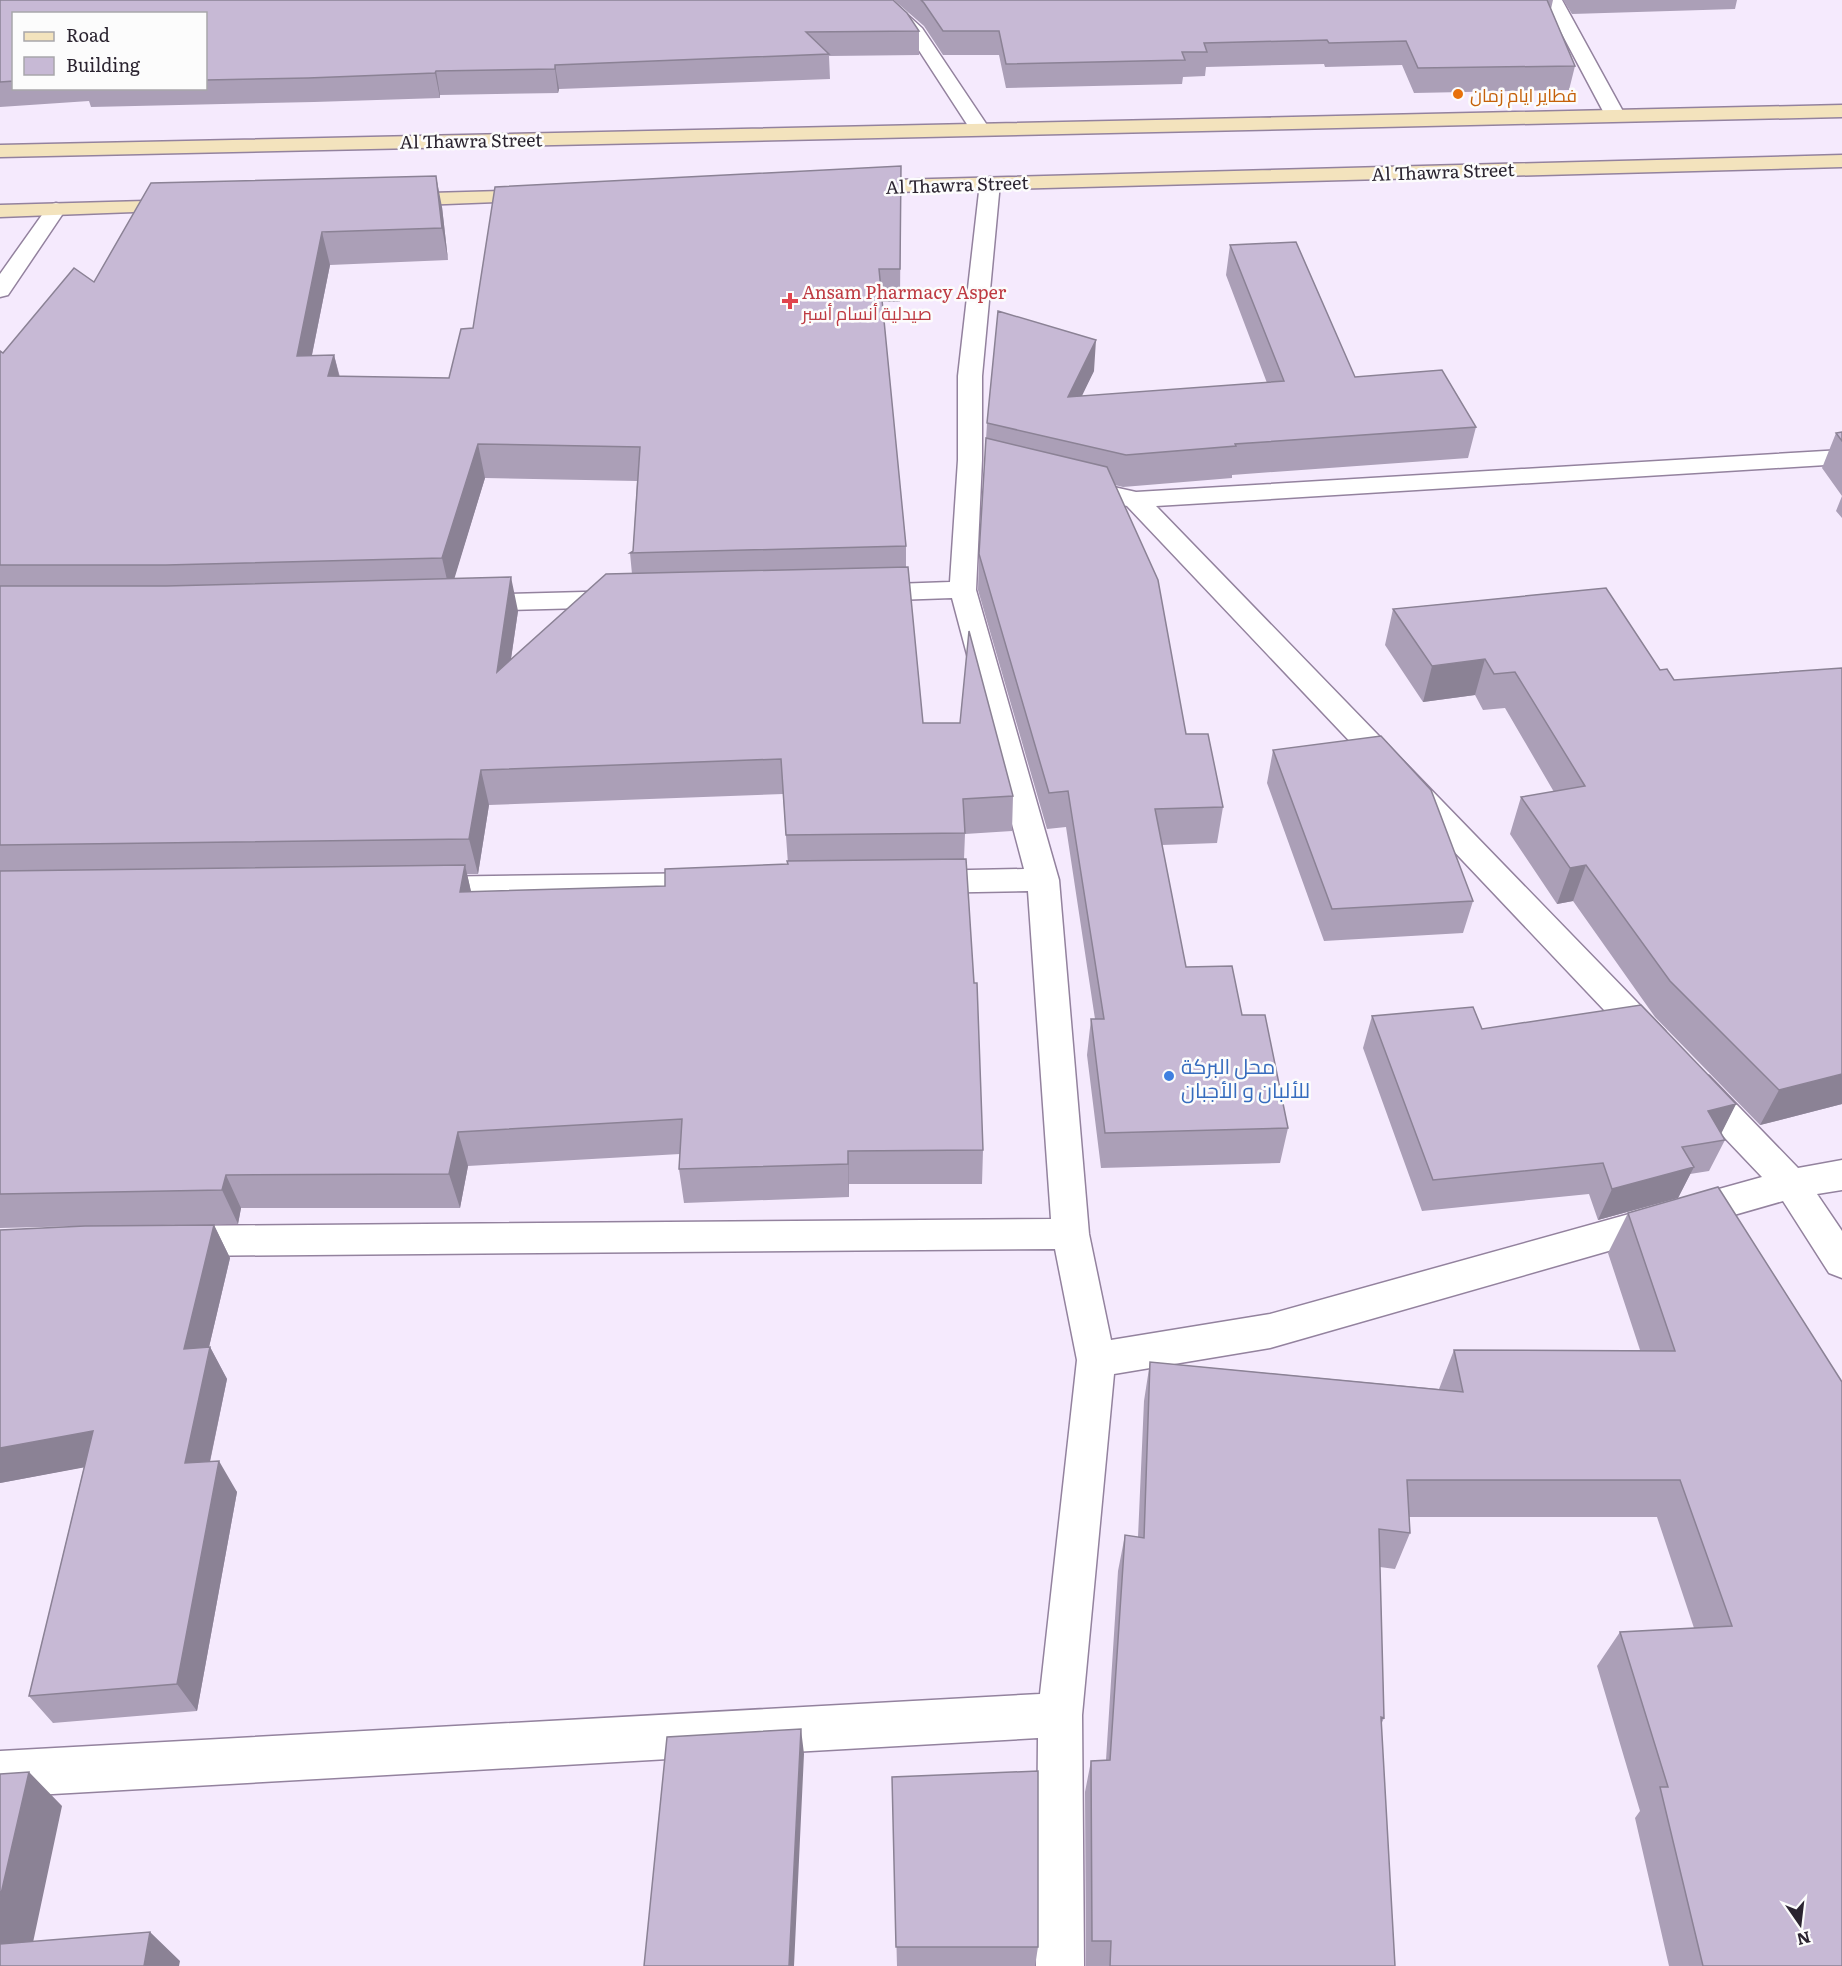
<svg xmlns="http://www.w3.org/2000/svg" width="1842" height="1966" font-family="Literata,Cairo,serif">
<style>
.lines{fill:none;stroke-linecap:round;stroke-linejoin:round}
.street-casing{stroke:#93829e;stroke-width:3}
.secondary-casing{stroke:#93829e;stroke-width:3}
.street{fill:#fff;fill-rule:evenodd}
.secondary{fill:#f3e3bd;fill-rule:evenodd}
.wall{fill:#ab9fb7;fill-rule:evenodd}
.shaded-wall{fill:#8b8295}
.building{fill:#c7b9d5;stroke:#8b8295;stroke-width:1.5}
.food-dot{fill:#e8710a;stroke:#fcfcfc;stroke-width:2}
.health-dot{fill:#e0444e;stroke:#fcfcfc;stroke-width:2}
.shop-dot{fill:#3f7fe0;stroke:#fcfcfc;stroke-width:2}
.labels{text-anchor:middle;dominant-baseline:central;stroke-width:5;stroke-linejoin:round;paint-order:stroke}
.far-food-label{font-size:18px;fill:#c56008;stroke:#fcfcfc;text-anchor:start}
.far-street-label{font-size:18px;fill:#2b2430;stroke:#fcfcfc}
.far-health-label{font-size:18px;fill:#be3a42;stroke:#fcfcfc;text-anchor:start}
.shop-label{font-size:21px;fill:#366cbe;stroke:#fcfcfc;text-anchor:start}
</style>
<rect width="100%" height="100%" fill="#f5eafd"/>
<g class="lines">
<defs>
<path id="street" d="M872 0H891L922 28 989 128 986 132H972L909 35Z
M1544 0H1562L1625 115 1622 119H1608L1605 115Z
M990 177 997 179 1000 183 982 376V460L976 590 1059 880 1089 1234 1111 1340 1270 1314 1762 1177 1685 1096 1680 1086 1685 1076 1697 1073 1709 1076 1798 1168 1842 1160V1190L1817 1194 1842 1231V1278L1829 1273 1783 1201 1270 1348 1114 1374 1082 1715 1084 1966H1036L1038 1738 0 1797V1751L1040 1694 1077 1360 1055 1249 176 1256 163 1252 157 1241 163 1230 176 1226 1051 1219 1028 891 922 893 911 890 906 882 911 874 922 871 1024 869 952 598 866 601 856 599 853 593 856 587 866 585 950 582 958 460V376L980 183 983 179Z
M56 203 63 205 66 209 8 295 0 297V274L49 205Z
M1842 450V464L1156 506 1665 1031 1670 1040 1665 1049 1653 1053 1641 1049 1127 506 1069 492 1065 487 1069 482 1078 479 1136 492Z
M622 591 632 593 635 599 632 605 622 607 473 611 463 609 459 603 463 597 473 595Z
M709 873 720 876 725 884 720 892 709 895 424 899 413 896 408 888 413 880 424 877Z"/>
<path id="secondary" d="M1842 105V117L0 157V145Z
M1842 155V167L856 193 849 191 846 187 849 183 856 181Z
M538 190 545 192 548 196 545 200 395 206 388 204 385 200 388 196 395 194Z
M181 200 188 202 191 206 188 210 0 217V205Z"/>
</defs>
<use href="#street" class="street-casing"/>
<use href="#secondary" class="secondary-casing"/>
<use href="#street" class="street"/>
<use href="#secondary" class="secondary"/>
</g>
<path class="wall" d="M0 0 919 31V55L829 56 830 79 559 89 558 93 440 95V98L314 102 91 107 89 101 0 107ZM14 14H206V88H14Z
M894 0H1553L1551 9 1575 66 1569 90 1414 93 1402 65 1325 67 1324 64 1206 67 1205 76 1183 77 1182 84 1006 88 999 55H943L924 26Z
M1563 0H1737L1735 9 1572 14Z
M901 166 900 302H882L906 546V567L923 723 1013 796 1012 831 965 834 964 859 983 1150 982 1184H849V1197L684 1203 679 1169 680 1154 468 1166 460 1208H241L238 1224 87 1226 214 1225 230 1258 209 1347H210L227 1379 210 1462 237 1492 197 1711 53 1723 29 1696 84 1467 0 1483V1230L84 1226 0 1228V351L3 353 94 282 442 207 448 260 330 265 312 355H334L340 377 449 378 473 328ZM485 478 637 481 633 551 630 553 632 574 511 659 518 611 454 578ZM783 794 788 864 665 886 471 892 467 874H478L489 805Z
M1230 245 1355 377 1476 427 1468 458 1232 475V478L1123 487 1115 485 1186 734 1223 807 1217 843 1162 845 1186 967 1242 1015 1288 1128 1280 1163 1101 1168 1087 1055 1091 1019H1095L1066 827 1047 829 978 590 979 554 987 423 1094 371 1081 396 1267 383 1226 275Z
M1842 432V518L1836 511 1842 496 1822 468 1836 433Z
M1606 588 1842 1104 1760 1125 1655 1017 1573 901 1557 904 1510 834 1521 797 1554 792 1505 708 1483 710 1475 695 1423 702 1385 645 1393 609Z
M1273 750 1473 901 1463 933 1324 941 1267 783Z
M1372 1016 1482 1029 1736 1104 1721 1133 1725 1140 1709 1171 1690 1174 1678 1198 1598 1220 1589 1194 1422 1211 1363 1048Z
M1718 1187 1842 1966H1669L1635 1818 1640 1811 1597 1666 1620 1632 1694 1628 1657 1517H1409L1410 1533 1395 1569 1380 1567 1384 1718 1381 1725 1395 1966H1086L1085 1792 1091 1761 1106 1760 1118 1571 1125 1535 1138 1537 1144 1401 1150 1362 1439 1389 1454 1350H1640L1608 1253 1628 1213Z
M892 1777 1038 1947 1035 1966H897Z"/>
<path class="shaded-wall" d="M555 65 559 89 558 93 555 69Z
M436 71 440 95V98L435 73Z
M436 176 442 207 448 260 442 228Z
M322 232 330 265 305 389 297 356Z
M1096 340 1094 371 1066 429 1068 397Z
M334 355 342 388 328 376Z
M478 444 485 478 450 593 442 558Z
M511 577 518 611 504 706 497 672Z
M1485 659 1475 695 1423 702 1432 666Z
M481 770 489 805 478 874 469 839Z
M465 865 473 900 460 892Z
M1586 865 1573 901 1557 904 1570 868Z
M1842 1074V1104L1760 1125 1779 1090Z
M1736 1104 1720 1136 1708 1111Z
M458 1132 468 1166 460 1208 449 1174Z
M848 1151 849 1184V1197L848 1164Z
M1694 1167 1678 1198 1598 1220 1612 1189Z
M226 1175 241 1208 238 1224 222 1190Z
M214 1225 230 1258 201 1381 184 1349Z
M210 1347 227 1379 203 1494 185 1463Z
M93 1431 113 1462 0 1483V1448Z
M219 1461 237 1492 197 1711 177 1684Z
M801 1729 804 1754 794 1966H789Z
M29 1772 62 1806 28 1966 0 1954V1898Z
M150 1932 180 1961 179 1966H144Z"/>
<path class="building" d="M0 0H893L907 13 919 31 806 32 829 54 555 65V69L436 71 435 73 308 78 206 80V14H14V81L0 82Z
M921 0H1547L1575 66 1418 68 1406 41 1329 43 1327 40 1204 43 1207 52H1182L1185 60 1006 64 999 31H943L924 3Z
M901 166 900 269H879L906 546 630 553 633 551 640 447 478 444 442 558 166 565H0V351L3 353 74 268 94 282 151 183 436 176 442 228 322 232 297 356 334 355 328 376 449 378 461 329 473 328 495 187Z
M1296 242 1355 377 1442 370 1476 427 1235 444 1236 446 1126 455 987 423 998 311 1096 340 1068 397 1284 381 1230 245Z
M1842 432V441L1836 433Z
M986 438 1107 467 1158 580 1186 734H1208L1223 807 1155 809 1186 967 1232 966 1242 1015H1265L1288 1128 1105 1133 1091 1019H1104L1068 791 1049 793 979 554Z
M908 567 923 723H960L969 631 1013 796 963 799 965 833 786 835 781 759 481 770 469 839 0 845V586H166L511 577 497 672 606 574Z
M1606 588 1660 670 1667 669 1674 680 1842 668V1074L1779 1090 1670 981 1586 865 1570 868 1521 797 1585 786 1515 672 1494 674 1485 659 1432 666 1393 609Z
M1381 736 1431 790 1473 901 1332 909 1273 750Z
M966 859 974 983H977L983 1150 848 1151V1164L679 1169 682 1119 458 1132 449 1174 226 1175 222 1190 0 1194V871L465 865 460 892 665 886V869L788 864 787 861Z
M1641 1005 1736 1104 1708 1111 1725 1140 1682 1147 1694 1167 1612 1189 1603 1163 1433 1180 1372 1016 1473 1007 1482 1029Z
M1718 1187 1842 1382V1966H1703L1660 1787H1668L1620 1632 1732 1626 1680 1480H1407L1410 1533 1379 1529 1384 1718 1381 1717 1395 1966H1110L1111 1941H1092L1091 1761 1110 1760 1125 1535 1144 1538 1150 1362 1463 1392 1454 1350 1675 1351 1628 1213Z
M214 1225 184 1349 210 1347 185 1463 219 1461 177 1684 29 1696 93 1431 0 1448V1230L85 1226Z
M801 1729 789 1966H644L667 1737Z
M1038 1771V1947H896L892 1777Z
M29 1772 0 1898V1774Z
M150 1932 144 1966H0V1944Z"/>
<circle class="food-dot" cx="1458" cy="94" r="6"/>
<path class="health-dot" d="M787 292h6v6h6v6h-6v6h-6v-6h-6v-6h6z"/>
<circle class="shop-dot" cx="1169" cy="1076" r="6"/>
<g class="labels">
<g class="far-food-label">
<text x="1470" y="94">فطاير ايام زمان</text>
</g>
<g class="far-street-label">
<text transform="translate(471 140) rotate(-1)">Al Thawra Street</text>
<text transform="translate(1443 171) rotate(-2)">Al Thawra Street</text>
<text transform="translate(957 184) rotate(-2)">Al Thawra Street</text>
</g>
<g class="far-health-label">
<text x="802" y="291">Ansam Pharmacy Asper<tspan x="802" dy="21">صيدلية أنسام أسبر</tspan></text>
</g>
<g class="shop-label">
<text x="1181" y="1064">محل البركة<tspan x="1181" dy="24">للألبان و الأجبان</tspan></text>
</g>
</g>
<rect x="12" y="12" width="195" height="78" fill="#fcfcfc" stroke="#a8a6aa" stroke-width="1.5"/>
<rect x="24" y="32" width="30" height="9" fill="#f3e3bd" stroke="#a8a6aa" stroke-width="1.5"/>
<text x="66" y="42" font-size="18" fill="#2b2430">Road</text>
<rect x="24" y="57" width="30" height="18" fill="#c7b9d5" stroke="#a8a6aa" stroke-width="1.5"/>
<text x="66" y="72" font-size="18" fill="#2b2430">Building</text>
<g transform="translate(1800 1924) rotate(166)" stroke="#fcfcfc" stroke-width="4.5" paint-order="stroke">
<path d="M0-4.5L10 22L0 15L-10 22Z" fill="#2b2430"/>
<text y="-9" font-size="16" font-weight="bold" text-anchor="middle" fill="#2b2430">N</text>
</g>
</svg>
